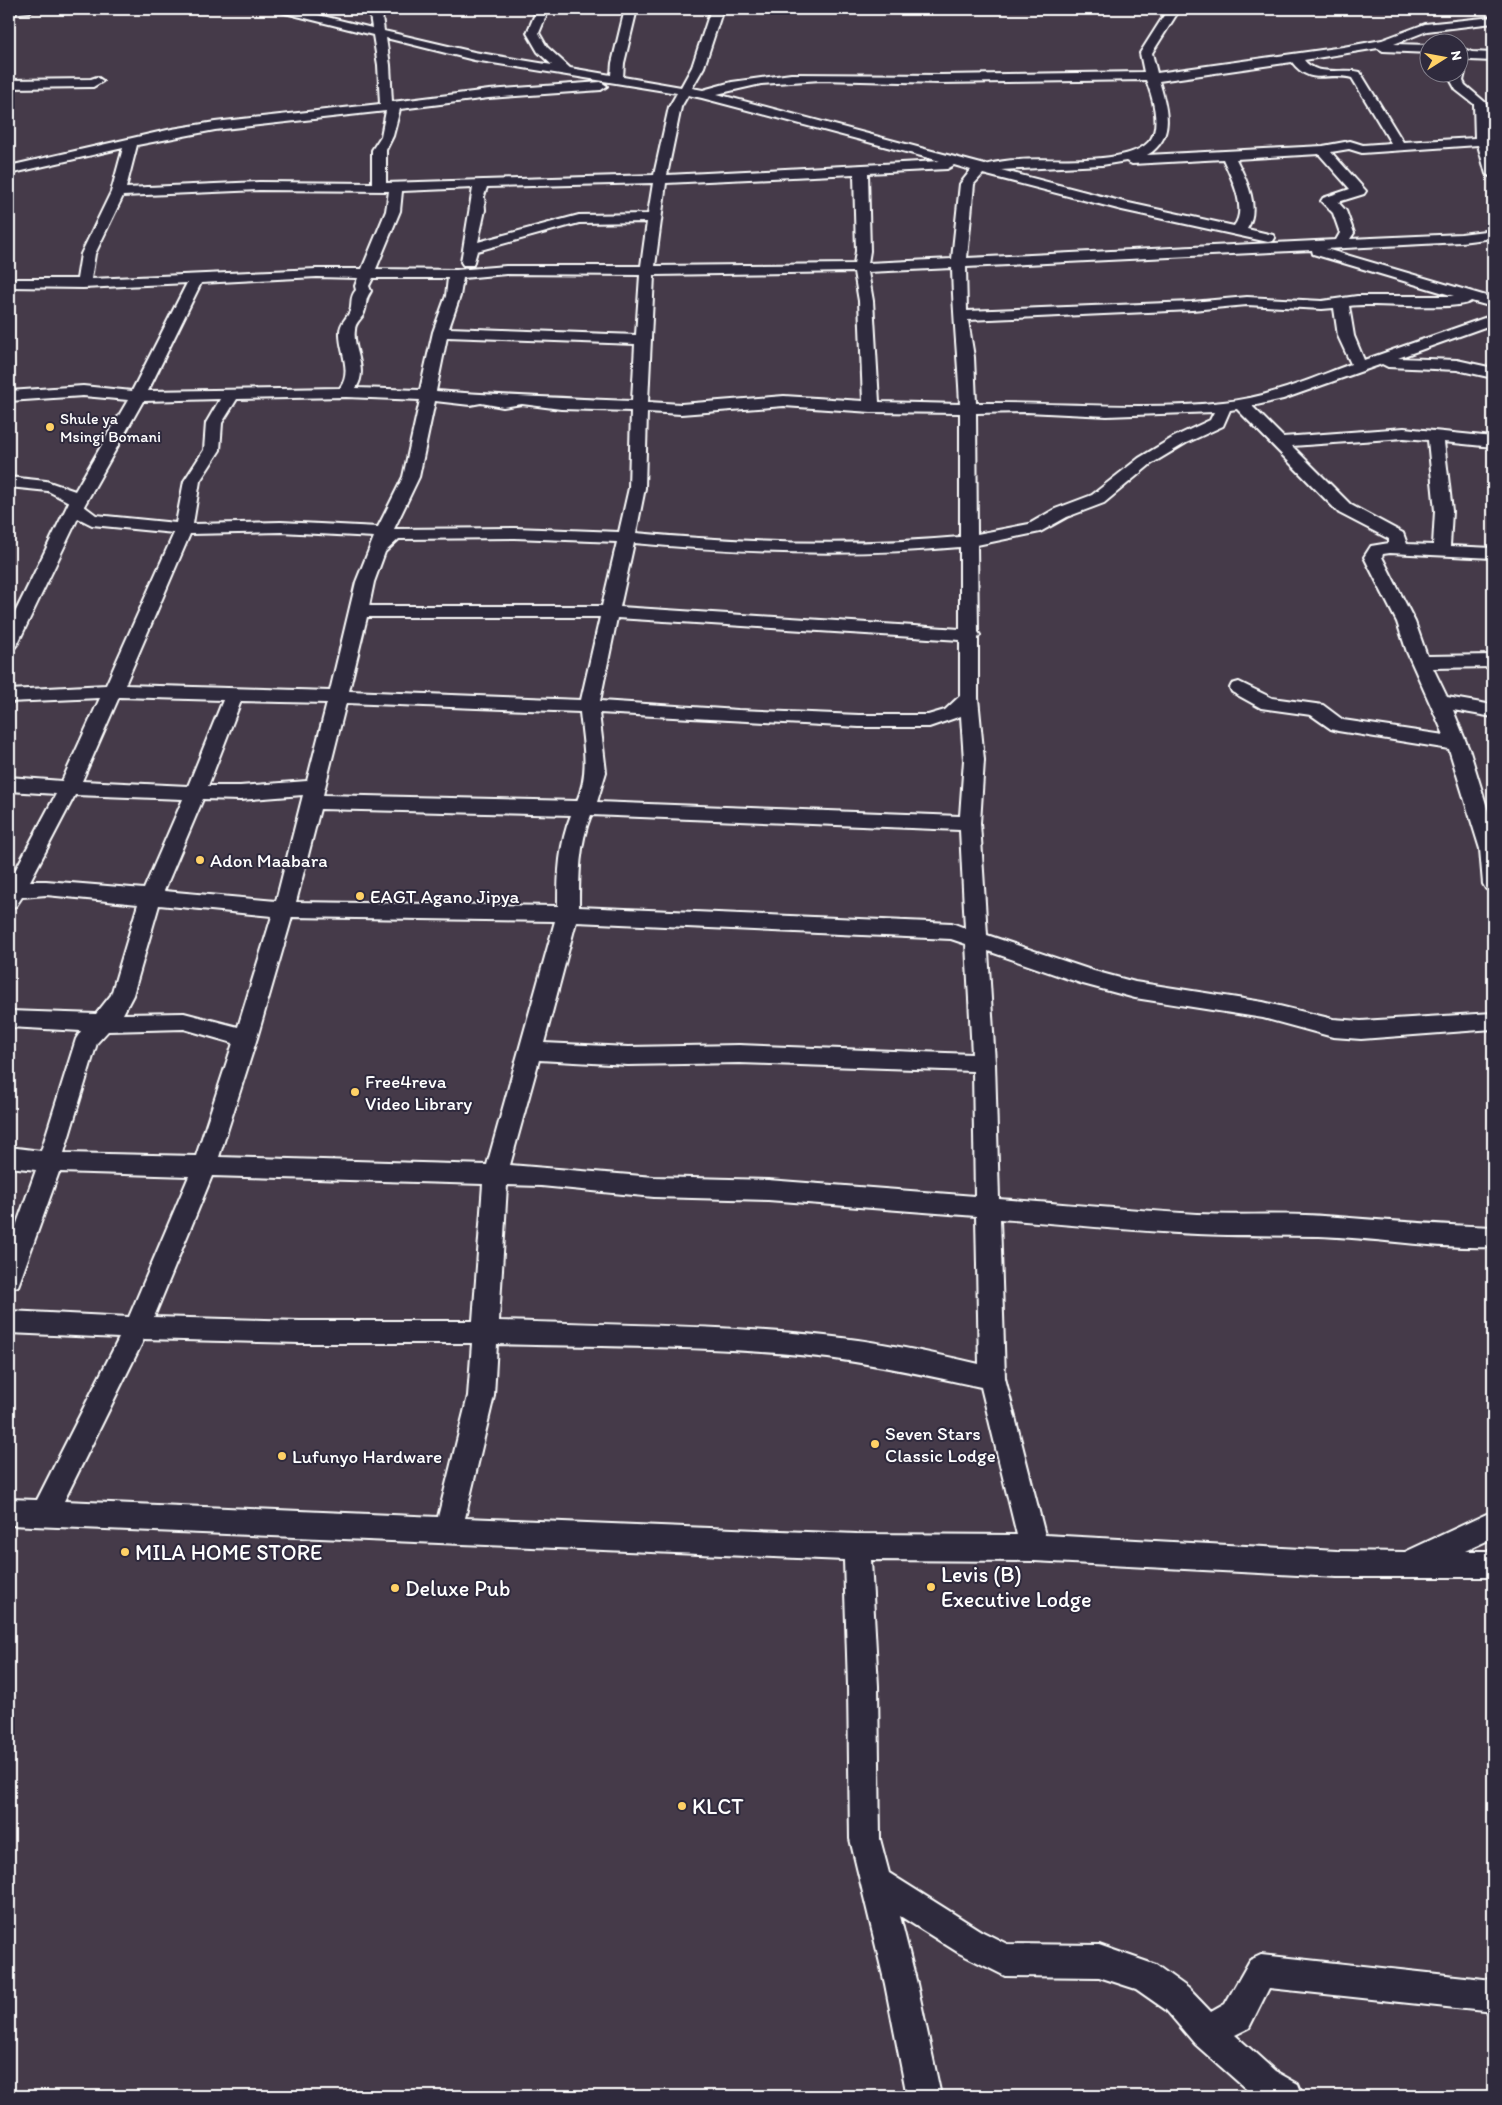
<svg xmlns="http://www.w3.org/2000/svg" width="1502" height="2105" font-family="Itim,sans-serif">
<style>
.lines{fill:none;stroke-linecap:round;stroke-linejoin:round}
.minor-casing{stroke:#fff;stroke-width:4}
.minor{fill:#2f2a3d;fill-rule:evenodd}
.poi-dot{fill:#ffd166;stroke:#2f2a3d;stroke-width:2}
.labels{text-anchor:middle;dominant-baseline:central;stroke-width:4;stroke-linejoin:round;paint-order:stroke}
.far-poi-label{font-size:16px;fill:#fff;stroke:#2f2a3d;text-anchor:start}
.poi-label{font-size:19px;fill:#fff;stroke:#2f2a3d;text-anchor:start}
.near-poi-label{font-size:22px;fill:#fff;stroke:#2f2a3d;text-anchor:start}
</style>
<rect width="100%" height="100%" fill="#453a49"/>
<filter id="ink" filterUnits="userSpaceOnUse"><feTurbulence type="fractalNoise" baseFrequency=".02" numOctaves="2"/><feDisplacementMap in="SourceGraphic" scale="10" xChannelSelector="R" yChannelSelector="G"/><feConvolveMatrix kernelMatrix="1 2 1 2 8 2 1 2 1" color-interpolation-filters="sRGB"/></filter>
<g filter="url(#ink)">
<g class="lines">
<defs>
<path id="minor" d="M9 9H36L30 12 9 14Z
M275 9H294L372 28 369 9H381L384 31 474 52 552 65 538 52 527 33 537 9H549L539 33 547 47 570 68 611 75 612 63 625 9H637L624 63 623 77 681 87 692 67 711 9H723L704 67 692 88 703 90 732 82 791 74 941 75 1144 72 1140 53 1168 9H1180L1152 53 1157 73 1343 47 1382 40 1425 24 1493 17V23L1427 31 1394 44 1430 45V53L1383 51 1378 48 1304 60C1316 77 1342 68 1360 72L1403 142 1475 138 1474 104 1456 90 1451 81 1453 72H1460V68L1465 72 1463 81 1465 85 1486 103 1488 136 1493 135V143H1490L1493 153V178L1486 174 1478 145 1362 153 1349 149 1331 152 1366 191 1364 194 1338 202 1346 211 1354 233 1350 239 1461 234 1493 230V238L1461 242 1326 249 1493 298V307L1471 301C1458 312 1373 302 1349 306L1354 336 1364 360 1493 315V324L1398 358 1457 360 1493 368V378L1457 370 1388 367 1382 364 1283 399 1252 406 1283 437 1404 428 1493 437V447L1444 442 1452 511 1450 546 1493 548V558L1390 553 1383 554 1382 557 1415 622 1427 656 1493 655V667L1433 668 1447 697 1493 705V717L1453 710 1470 752 1493 827V891L1486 889 1483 884 1480 849 1449 749 1338 731 1331 729 1311 715 1261 708 1232 692 1230 688 1232 684 1239 682 1272 698 1323 705 1343 720 1444 735 1407 652 1397 622 1364 557 1371 546 1389 543V539L1339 513 1237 409 1230 410 1223 426 1186 443 1151 464 1104 503 1067 517 1040 532 977 545 978 632 980 635 978 638V698L984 760 980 823 987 935 1094 971 1135 982 1263 1002 1333 1019 1361 1021 1493 1013V1029L1361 1039 1333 1037 1263 1018 1135 998 1083 984 988 951 995 1063 999 1199C1065 1204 1131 1210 1197 1214 1239 1216 1281 1213 1323 1216 1380 1220 1436 1225 1493 1227V1247C1435 1249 1377 1238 1319 1236 1278 1235 1238 1236 1197 1234 1131 1231 1066 1224 1000 1219L1005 1378 1045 1535 1337 1551 1405 1552 1493 1511V1538L1465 1551H1493V1577H1337L1034 1561 871 1560 878 1686 880 1839 889 1873 981 1931 1007 1944 1099 1945 1156 1965 1188 1988 1211 2012 1225 2004 1250 1960 1261 1955 1493 1980V2012L1269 1988 1249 2028 1235 2035 1275 2071 1298 2084 1303 2096H1254L1195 2044 1166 2010 1136 1989 1099 1977 1005 1976 959 1953 900 1916 917 1984 941 2096H907L885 1984 850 1839 848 1686 844 1560 9 1525V1499L37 1500 119 1338 9 1333V1311L129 1317 189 1176 59 1172 21 1278 18 1286 9 1289V1246L36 1170 9 1167V1147L41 1151 76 1039 81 1031 9 1027V1011L96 1014 111 995 138 904 46 895 22 897 16 906 9 908V882L56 794 9 791V777L62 781 100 698 9 702V690L106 685 174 533 92 525 78 518 18 643 15 647 9 649V625L69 502 48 491 9 487V477L46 481 75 491 128 400 83 396 9 401V391L83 386 132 391 187 283 83 288 9 287V279H77L81 254 111 192 123 148 9 174V166L172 129 215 122 380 104 378 65 373 35 277 11ZM386 38 474 60 677 93 669 107 654 175 386 183V150L393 136 400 109 489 98 601 90 607 86 601 82 489 90 392 102 390 65ZM1292 62C1311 87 1327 71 1352 78L1391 143 1363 145 1350 141 1323 146 1147 155C1176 138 1167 108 1159 81ZM821 80 941 83 1146 80C1152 95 1161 124 1151 139 1132 167 1049 157 1019 160 1007 160 996 162 985 165L717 94 761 84ZM688 95 702 98 940 161 667 175 681 107ZM386 111 381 136 372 150V183L259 182 126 188 137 145 215 130ZM1319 154 1350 189 1323 198 1321 201 1333 213 1340 233 1336 240 967 258 974 184 983 174 1122 210 1268 242 1273 241 1275 238 1273 235 1247 229C1261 208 1246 179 1236 159ZM1223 159C1231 177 1248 209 1234 226L1124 202 1001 170 1102 165 1126 161 1132 164ZM954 165 971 170 960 184 952 259 868 263 870 251 868 173 947 169ZM854 174 856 251 854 264 655 266 666 183ZM653 183 648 214 579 215 478 242 485 210 484 196 487 187ZM473 188 461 262 463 265H473L477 251 579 223 647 222 641 266H506L456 270 376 269 400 211 402 191ZM259 190 389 191 386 211 362 269H317L91 279 95 254 123 196ZM1312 250 1313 254 1454 296H1357L1322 301 1247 297 1192 302 967 311 966 267ZM952 268C953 313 958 358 960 404L879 402 873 301 868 272ZM854 272 859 301 863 401 784 396 681 404 648 402 654 275ZM506 274 640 275 636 335 449 328 460 296 463 278ZM317 277 358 278 355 286 356 290C349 298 353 303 350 311 347 319 340 322 340 332 339 351 353 370 340 388L148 391 201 283ZM373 278H448L446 296 433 332 420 390 356 388C369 369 352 349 355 330 355 322 362 319 364 313 368 302 364 301 371 291L369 286ZM1247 305 1322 309 1334 308 1338 336 1351 364C1310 379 1268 398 1223 402 1141 411 1058 402 976 403L974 357 968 320 1192 310ZM447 337 635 344 632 401C566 398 501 396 436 391ZM346 397 420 400 403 477 378 527 281 522 193 524 200 481 220 450 222 423 237 399ZM220 399 206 423 204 450 184 481 176 523 96 515 84 506 143 401ZM435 401 470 405 481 403 503 407 522 404 561 409 631 411 629 488 619 532 515 528 394 529 419 477ZM784 406 871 412 960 413V537C853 547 743 543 636 533L645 488 647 412 681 414ZM1027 412 1107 416 1214 412 1210 420 1174 437 1139 458 1092 495 1055 509 1029 524 977 534 976 413ZM1404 438 1428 440 1435 511 1433 545 1407 544 1403 533 1351 505 1292 446ZM281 532 374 537 356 582 330 691 125 685 190 534ZM515 538 617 542 602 606H369L374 582 385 552 399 539ZM634 543C742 553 852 557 960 547V629L620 607ZM367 617H600L581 700 349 691ZM617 618 960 640V696L945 710 928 715H859L738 710 600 701ZM119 697 223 700 188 786 82 781ZM241 701 327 703 307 781 240 786H208ZM346 703 580 712C583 743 590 771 577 801L323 795ZM599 713 859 727H929L961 716 964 760 960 816 597 802 606 772ZM75 795 183 799 144 889 46 881H30ZM303 795 276 901 164 891 203 799 240 800ZM320 809 571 815C559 844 558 874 558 906L296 902ZM591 815 960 830 965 928 952 923 579 907C579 875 579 845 591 815ZM159 905 272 916 238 1027 184 1013 123 1014 133 995ZM292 917 555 921 487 1165 219 1157 257 1038ZM576 922 951 939 966 944 972 1054 739 1045 628 1047 544 1043ZM184 1029 233 1043 196 1156 64 1153 97 1043 108 1031ZM539 1060 628 1065 739 1063 973 1071 975 1196 768 1180 654 1177 510 1165ZM212 1176 483 1184 473 1321H300L154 1317ZM507 1185 541 1186 654 1197 768 1200 976 1216 979 1364C928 1352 877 1341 825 1336 717 1325 608 1325 499 1321ZM144 1339 300 1343H472L468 1396 438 1517 64 1501ZM497 1344C606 1347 720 1345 828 1358 880 1365 930 1376 981 1387L1017 1535 857 1534 465 1518 494 1396Z
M1460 48 1472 52 1493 53V61L1470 60 1460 56Z
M97 77 103 81 93 87 9 88V80L91 79Z"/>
</defs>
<use href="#minor" class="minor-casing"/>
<use href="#minor" class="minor"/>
</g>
</g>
<g class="poi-dot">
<circle cx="50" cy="427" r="5"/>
<circle cx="200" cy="860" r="5"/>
<circle cx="360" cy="896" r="5"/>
<circle cx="355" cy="1092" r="5"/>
<circle cx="875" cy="1444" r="5"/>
<circle cx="282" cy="1456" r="5"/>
<circle cx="125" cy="1552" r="5"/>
<circle cx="931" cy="1587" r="5"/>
<circle cx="395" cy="1588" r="5"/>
<circle cx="682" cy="1806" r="5"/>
</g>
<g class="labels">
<g class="far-poi-label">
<text x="60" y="418">Shule ya<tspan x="60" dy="18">Msingi Bomani</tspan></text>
</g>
<g class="poi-label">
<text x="210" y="860">Adon Maabara</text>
<text x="370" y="896">EAGT Agano Jipya</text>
<text x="365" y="1081">Free4reva<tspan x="365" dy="22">Video Library</tspan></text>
<text x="885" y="1433">Seven Stars<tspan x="885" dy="22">Classic Lodge</tspan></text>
<text x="292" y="1456">Lufunyo Hardware</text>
</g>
<g class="near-poi-label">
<text x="135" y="1552">MILA HOME STORE</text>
<text x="941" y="1574">Levis (B)<tspan x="941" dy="25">Executive Lodge</tspan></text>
<text x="405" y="1588">Deluxe Pub</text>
<text x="692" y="1806">KLCT</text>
</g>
</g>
<rect width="1502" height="2105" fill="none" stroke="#2f2a3d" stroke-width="30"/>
<rect x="15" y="15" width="1472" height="2075" fill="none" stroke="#fff" stroke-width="2" filter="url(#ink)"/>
<g transform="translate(1444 58) rotate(79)"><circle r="24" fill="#2f2a3d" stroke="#827f8b"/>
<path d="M0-4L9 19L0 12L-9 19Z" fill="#ffd166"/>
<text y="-8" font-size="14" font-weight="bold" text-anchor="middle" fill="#ffffff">N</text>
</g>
</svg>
